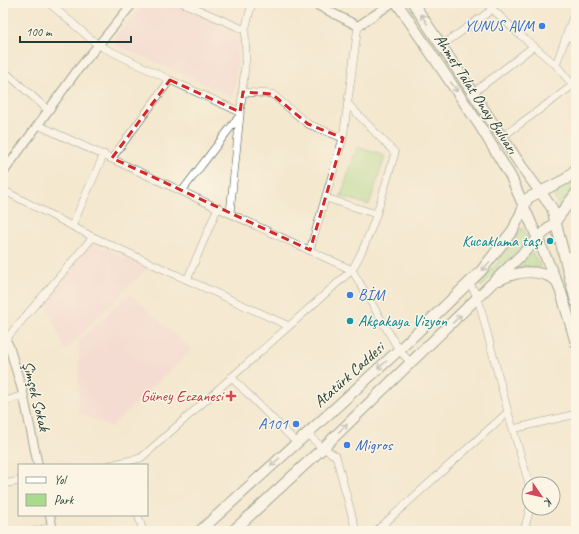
<svg xmlns="http://www.w3.org/2000/svg" width="579" height="534" font-family="Caveat,sans-serif">
<style>
.built{fill:#f7cfd5}
.green{fill:#a8dc8c;stroke:#648c60}
.lines{fill:none;stroke-linecap:round;stroke-linejoin:round}
.minor-casing{stroke:#3f574b;stroke-width:8}
.tertiary-casing{stroke:#3f574b;stroke-width:10}
.secondary-casing{stroke:#3f574b;stroke-width:12}
.minor{stroke:#fff;stroke-width:7}
.tertiary{stroke:#fff;stroke-width:8}
.secondary{stroke:#fff;stroke-width:10}
.oneway{stroke:#8f9e9a}
.marked{fill:none;stroke:#d62828;stroke-width:3;stroke-dasharray:8 5;stroke-linejoin:round}
.shop-dot{fill:#3f7fe0;stroke:#fcf5e5;stroke-width:1.5}
.culture-dot{fill:#0f9aa8;stroke:#fcf5e5;stroke-width:1.5}
.health-dot{fill:#e0444e;stroke:#fcf5e5;stroke-width:1.5}
.labels{text-anchor:middle;dominant-baseline:central;stroke-width:3;stroke-linejoin:round;paint-order:stroke}
.shop-label{font-size:16px;fill:#366cbe;stroke:#fcf5e5;text-anchor:end}
.street-label{font-size:16px;fill:#1f3d34;stroke:#fcf5e5}
.culture-label{font-size:16px;fill:#0d838f;stroke:#fcf5e5;text-anchor:end}
.health-label{font-size:16px;fill:#be3a42;stroke:#fcf5e5;text-anchor:end}
</style>
<rect width="100%" height="100%" fill="#fcf5e5"/>
<filter id="ink" filterUnits="userSpaceOnUse"><feTurbulence type="fractalNoise" baseFrequency=".025" numOctaves="2"/><feDisplacementMap in="SourceGraphic" scale="8" xChannelSelector="R" yChannelSelector="G"/><feConvolveMatrix kernelMatrix="1 2 1 2 8 2 1 2 1" color-interpolation-filters="sRGB"/></filter>
<filter id="wash" filterUnits="userSpaceOnUse"><feTurbulence type="fractalNoise" baseFrequency=".012" numOctaves="4" result="noise"/><feDisplacementMap in="SourceGraphic" scale="16" xChannelSelector="R" yChannelSelector="G"/><feGaussianBlur stdDeviation="0.9" result="paint"/><feColorMatrix in="noise" values="0 0 0 0 0 0 0 0 0 0 0 0 0 0 0 0 0 1.4 0 .05"/><feComposite in="paint" operator="in"/></filter>
<g filter="url(#wash)">
<rect width="100%" height="100%" fill="#f4e8cf"/>
<path class="built" d="M145 3H174L232 30 240 39 233 97 115 44 113 40Z
M90 243 148 267 65 351 46 301Z
M129 293 192 350 111 427 79 413V341Z"/>
<path class="green" d="M357 147 385 156 369 205 341 196Z
M576 179V186L562 207H559L552 193Z
M522 228 528 237 526 242 481 287 478 283 498 262Z
M532 252 541 267 517 268Z"/>
</g>
<g filter="url(#ink)">
<g class="lines">
<defs>
<path id="minor" d="M49 3 98 45 170 80 240 112
M183 3 245 30
M486 3 519 34 556 65 576 89
M567 35 576 42
M441 46 493 9
M556 65 576 8
M3 70 48 110
M243 92 272 94 308 124 343 138
M473 93 534 46
M38 125 352 270 399 350 411 363
M502 137 576 83
M112 158 170 80
M3 190 93 237 289 326
M182 191 240 115
M326 198 376 214
M230 213 246 56 245 30 252 3
M72 226 104 154
M310 250 343 138 358 26
M564 256 576 255
M187 280 218 207
M469 282 478 298 508 412 529 484
M6 339 93 237
M231 377 297 443
M3 402 23 395
M513 429 576 414
M307 434 323 448 336 456 356 531
M110 465 141 458 352 270C373 234 383 192 395 153L349 105
M3 484 19 481
M138 515 143 531
M35 531 52 527
M376 531 508 412
M524 531 530 508"/>
<path id="tertiary" d="M313 3 358 26 392 3
M3 173 76 72 133 3
M3 335 9 346 23 393 38 465
M50 515 53 531"/>
<path id="secondary" d="M397 3 480 126 511 177 561 292 576 343
M413 3 522 167 552 208 576 302
M499 280C518 271 537 268 556 280
M200 531 399 350 481 271 513 230 528 198 566 179 576 169
M233 531 323 448 555 222 576 193"/>
</defs>
<use href="#minor" class="minor-casing"/>
<use href="#tertiary" class="tertiary-casing"/>
<use href="#secondary" class="secondary-casing"/>
<use href="#minor" class="minor"/>
<use href="#tertiary" class="tertiary"/>
<use href="#secondary" class="secondary"/>
</g>
<defs><path id="oneway-shaft" d="M-6 0H5M1.5-3L5.5 0L1.5 3" fill="none" stroke-width="1.6" stroke-linecap="round" stroke-linejoin="round"/></defs>
<g class="oneway">
<use href="#oneway-shaft" transform="translate(424 19) rotate(-123)"/>
<use href="#oneway-shaft" transform="translate(454 87) rotate(56)"/>
<use href="#oneway-shaft" transform="translate(486 266) rotate(132)"/>
<use href="#oneway-shaft" transform="translate(457 319) rotate(-44)"/>
<use href="#oneway-shaft" transform="translate(382 365) rotate(138)"/>
<use href="#oneway-shaft" transform="translate(343 428) rotate(-44)"/>
<use href="#oneway-shaft" transform="translate(275 462) rotate(138)"/>
</g>
</g>
<path d="M0 0H579V534H0ZM170 80 240 112 243 92 272 94 308 124 343 138 310 250 112 158Z" fill="#f4e8cf" fill-opacity=".55" fill-rule="evenodd"/>
<path class="marked" d="M170 80 240 112 243 92 272 94 308 124 343 138 310 250 112 158Z"/>
<g class="shop-dot">
<circle cx="542" cy="26" r="4"/>
<circle cx="350" cy="295" r="4"/>
<circle cx="296" cy="424" r="4"/>
<circle cx="347" cy="445" r="4"/>
</g>
<g class="culture-dot">
<circle cx="550" cy="241" r="4"/>
<circle cx="350" cy="321" r="4"/>
</g>
<path class="health-dot" d="M229 390h4v4h4v4h-4v4h-4v-4h-4v-4h4z"/>
<g class="labels">
<g class="shop-label">
<text x="534" y="26">YUNUS AVM</text>
<text x="358" y="295" text-anchor="start">BİM</text>
<text x="288" y="424">A101</text>
<text x="355" y="445" text-anchor="start">Migros</text>
</g>
<g class="street-label">
<text transform="translate(476 94) rotate(57)">Ahmet Talat Onay Bulvarı</text>
<text transform="translate(349 375) rotate(-42)">Atatürk Caddesi</text>
<text transform="translate(36 396) rotate(76)">Şimşek Sokak</text>
</g>
<g class="culture-label">
<text x="542" y="241">Kucaklama taşı</text>
<text x="358" y="321" text-anchor="start">Akçakaya Vizyon</text>
</g>
<g class="health-label">
<text x="223" y="396">Güney Eczanesi</text>
</g>
</g>
<rect width="579" height="534" fill="none" stroke="#fcf5e5" stroke-width="16"/>
<rect x="18" y="464" width="130" height="52" fill="#fcf5e5" stroke="#a4ab9e"/>
<rect x="26" y="477" width="20" height="6" fill="#ffffff" stroke="#a4ab9e"/>
<text x="54" y="484" font-size="12" fill="#1f3d34">Yol</text>
<rect x="26" y="494" width="20" height="12" fill="#a8dc8c" stroke="#a4ab9e"/>
<text x="54" y="504" font-size="12" fill="#1f3d34">Park</text>
<g transform="translate(541 496) rotate(124)"><circle r="19" fill="#fcf5e5" stroke="#a4ab9e"/>
<path d="M0-3L7 15L0 10L-7 15Z" fill="#d1495b"/>
<text y="-6" font-size="11" font-weight="bold" text-anchor="middle" fill="#1f3d34">K</text>
</g>
<path d="M20 36v6h111v-6" fill="none" stroke="#1f3d34" stroke-width="2"/>
<text x="26" y="36" font-size="12" fill="#1f3d34" stroke="#fcf5e5" stroke-width="3" paint-order="stroke">100 m</text>
</svg>
